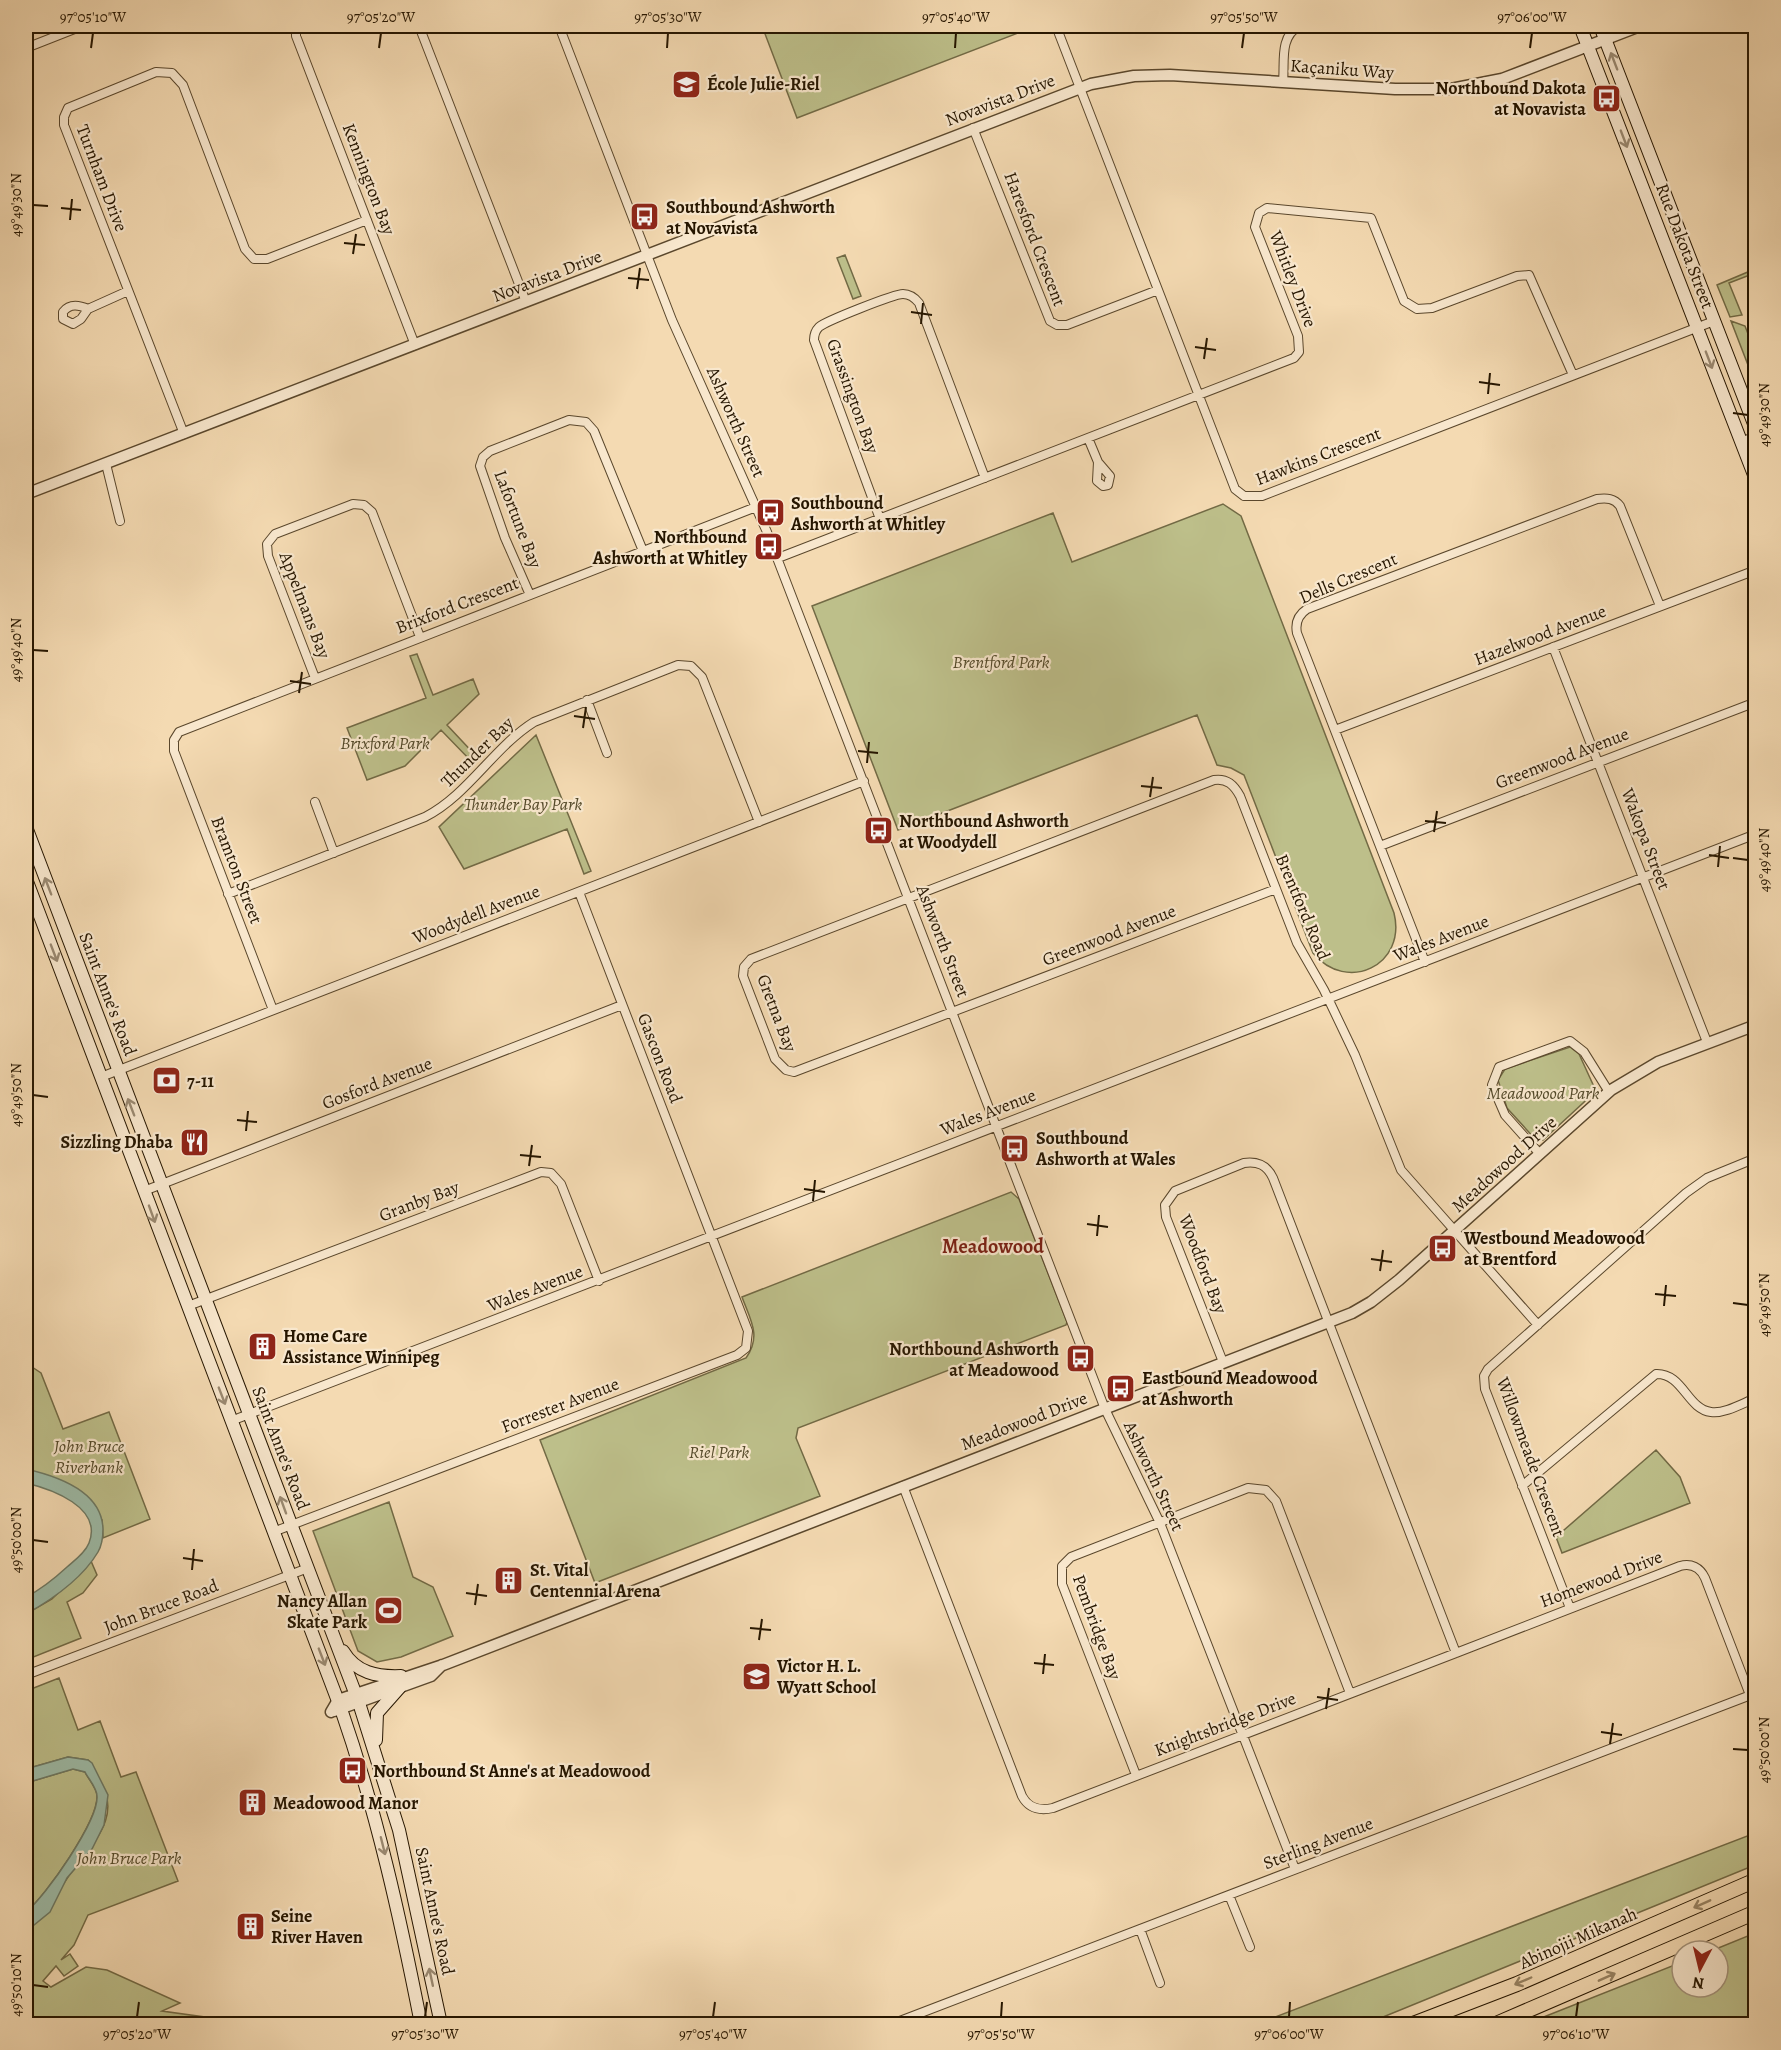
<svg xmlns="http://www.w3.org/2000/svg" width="1781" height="2050" font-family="Alegreya,serif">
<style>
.green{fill:#bdbf8a;stroke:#726a45;stroke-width:1.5}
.water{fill:#9dbba7;stroke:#6d7964;stroke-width:1.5}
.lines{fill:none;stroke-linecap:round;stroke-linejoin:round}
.minor-casing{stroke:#5a472c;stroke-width:10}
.tertiary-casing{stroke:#5a472c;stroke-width:13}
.secondary-casing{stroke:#261600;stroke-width:14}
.primary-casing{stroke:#261600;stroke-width:16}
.minor{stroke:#f8e7cd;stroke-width:8}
.tertiary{stroke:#f8e7cd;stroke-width:10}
.secondary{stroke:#f8e7cd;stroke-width:12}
.primary{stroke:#f4dab2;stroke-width:14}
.oneway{stroke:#9a8971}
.oneway2{stroke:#978262}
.ticks{fill:none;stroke:#261600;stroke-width:2}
.labels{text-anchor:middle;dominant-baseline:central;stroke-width:4.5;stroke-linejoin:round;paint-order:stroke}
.street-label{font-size:18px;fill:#261600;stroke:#f8e7cd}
.poi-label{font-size:18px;font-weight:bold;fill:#261600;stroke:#f8e7cd;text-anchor:start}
.park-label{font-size:18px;font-style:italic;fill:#534929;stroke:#f8e7cd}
.neighbourhood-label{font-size:20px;font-weight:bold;fill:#7a1f14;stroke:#f8e7cd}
.neatline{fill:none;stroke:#261600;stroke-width:2}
.ticks-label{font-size:15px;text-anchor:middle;fill:#261600}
</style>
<rect width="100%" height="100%" fill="#f4dab2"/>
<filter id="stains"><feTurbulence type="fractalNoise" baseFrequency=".00333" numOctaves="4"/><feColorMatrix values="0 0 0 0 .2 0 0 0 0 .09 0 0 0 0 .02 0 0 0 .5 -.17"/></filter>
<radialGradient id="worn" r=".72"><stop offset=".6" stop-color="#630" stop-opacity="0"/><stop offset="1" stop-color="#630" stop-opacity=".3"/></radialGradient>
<path class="green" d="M762 26H1036L797 118Z
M845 255 861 296 853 299 837 258Z
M1755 269V273L1729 283 1742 315 1730 317 1717 285Z
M1731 321 1745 326 1755 352V362L1748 365Z
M1223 504 1241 516 1394 913C1407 965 1347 994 1313 953L1244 775 1231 768 1217 765 1197 715 898 830 812 606 1053 513 1072 562Z
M417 654 433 695 473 679 479 694 447 725 477 757 472 762 441 730 405 766 367 780 347 728 426 698 410 656Z
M536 735 591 871 584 874 567 829 464 869 439 827Z
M1570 1047 1579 1054 1596 1091 1543 1140H1536L1507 1108 1498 1080 1505 1069Z
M1011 1192 1019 1199 1067 1322 1066 1325 798 1428 796 1438 820 1496 595 1583 540 1440 746 1358C762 1336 750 1319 742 1297Z
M26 1363 41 1373 63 1429 109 1412 150 1519 103 1538 102 1520 26 1469Z
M1656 1450 1680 1477 1690 1503 1562 1553 1556 1537Z
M389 1502 413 1577 433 1587 453 1636 401 1657 377 1662 358 1651 313 1531Z
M91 1561 97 1575 83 1593 67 1602 81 1638 26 1660V1614L52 1599Z
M59 1678 78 1730 100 1721 121 1777 136 1772 178 1881 88 1915 74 1945 61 1960 70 1954 78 1966 64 1976 56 1966 43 1981 51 1987 86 1967 107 1970 180 2003 162 2011 219 2019V2024H26V1927C47 1921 54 1897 66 1880 88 1846 127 1818 97 1776 93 1770 93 1764 88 1760L68 1757 26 1769V1691Z
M73 1769 85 1772C88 1779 97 1788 97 1796 98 1821 46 1896 26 1912V1783Z
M1755 1833V1865L1366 2024H1257Z
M1755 1933V2024H1526L1682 1962V1987H1718V1951H1711Z"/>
<path class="water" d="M26 1469C57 1476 102 1491 103 1529 103 1537 102 1545 98 1552 82 1579 53 1599 26 1614V1597C42 1589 54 1579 67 1567 75 1560 85 1553 89 1543 103 1507 51 1489 26 1483Z
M68 1757 88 1760 92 1763 108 1795 104 1825 92 1849 67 1878 50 1912 34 1925 26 1927V1912C46 1896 99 1820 97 1796 97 1788 88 1778 85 1772L73 1769 26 1783V1769Z"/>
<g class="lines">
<defs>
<path id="minor" d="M296 26V36L415 345
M419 26 526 302
M559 26 672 320 767 532 1105 1409 1160 1523 1295 1869
M1056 26 1235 489 1244 496H1262L1714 321
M26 48 82 26
M1283 82C1285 62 1279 37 1299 26
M973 128 1050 321 1057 325H1067L1158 290
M88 309 81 319 73 324 63 319V312C70 303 79 305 88 309L128 291
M184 434 64 125V117L68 108 156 72 172 73 183 85 245 249 254 259H267L367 220
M1088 438 1098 462 1097 481 1103 486 1108 485 1110 476 1098 462
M1741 442 1756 436
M106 464 120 521
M880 519 814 340C814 335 815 331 819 327 826 321 894 294 903 294 910 294 915 298 919 303L985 478
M778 558 1294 358 1299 352 1298 336 1255 227 1259 213 1267 208 1371 218 1404 301 1417 309 1432 308 1517 276 1529 275 1573 375
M530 595 505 538 480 466 483 457 490 451 569 420 586 422 594 431 643 551
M1553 647 1707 1042
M315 678 268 556 267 544 275 534 353 504 364 505 372 512 420 637
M587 700 607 753
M1335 730 1756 570
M315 802 334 853
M1380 846 1756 702
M1276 889 794 1072 786 1070 775 1059 743 976 744 967 751 959 1214 780C1227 778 1234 785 1240 796L1297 943 1324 990 1355 1055 1401 1170 1538 1325
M228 894 425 817C468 795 493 748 534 722L678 665 691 666 702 677 759 822
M1425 962 1297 633C1295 623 1298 615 1307 609L1597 499C1607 498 1614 498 1620 506L1660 606
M273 1010 174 751V740L179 732 756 507
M101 1077 864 781
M1540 1154 1505 1115 1492 1085 1499 1067 1570 1041 1584 1052 1609 1092
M144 1191 622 1005
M188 1306 541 1172 551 1173 561 1184 599 1281
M231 1421 1756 834
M903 1486 1022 1796C1029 1809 1040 1811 1053 1808L1456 1653 1273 1178C1267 1165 1258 1161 1244 1163L1175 1191 1165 1205 1166 1217 1223 1362
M1522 1486 1656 1374C1683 1373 1687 1409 1711 1412 1725 1414 1743 1403 1756 1398
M273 1532 737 1355 746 1348 748 1331 579 892
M1570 1608 1485 1389 1484 1376 1488 1369 1686 1193 1707 1178 1756 1158
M1456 1653 1680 1566C1691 1563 1700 1567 1705 1578L1750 1695
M26 1675 308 1568
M1136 1775 1062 1584V1566L1071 1557 1248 1488 1266 1490 1276 1501 1350 1693
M1229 1895 1250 1947
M1140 1929 1160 1983
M892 2024 1756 1693"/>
<path id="tertiary" d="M26 494 1091 84 1134 76 1170 75 1395 89H1451L1502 79 1640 26
M334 1711 431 1676 442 1665
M331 1712 338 1700 443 1665 1352 1313 1371 1302 1399 1280 1611 1090 1658 1062 1756 1025"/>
<path id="secondary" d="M1580 26 1756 480
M1600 26 1756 429
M26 827 359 1703 399 1830 441 2024
M26 879 341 1709C377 1813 400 1917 421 2024
M343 1651C356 1673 377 1677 401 1676
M376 1740 377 1713 400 1687"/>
<path id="primary" d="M1413 2024 1517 1984 1756 1880
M1496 2024 1756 1912"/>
</defs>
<use href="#minor" class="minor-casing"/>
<use href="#tertiary" class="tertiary-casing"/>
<use href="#secondary" class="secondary-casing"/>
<use href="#primary" class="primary-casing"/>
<use href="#minor" class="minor"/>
<use href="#tertiary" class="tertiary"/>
<use href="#secondary" class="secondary"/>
<use href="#primary" class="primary"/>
</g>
<defs><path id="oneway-shaft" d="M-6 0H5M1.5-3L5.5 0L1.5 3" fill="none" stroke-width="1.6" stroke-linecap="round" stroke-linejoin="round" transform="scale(1.5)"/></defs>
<g class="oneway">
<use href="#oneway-shaft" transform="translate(1614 61) rotate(-111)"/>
<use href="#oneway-shaft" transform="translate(1624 139) rotate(69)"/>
<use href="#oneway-shaft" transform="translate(1709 360) rotate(69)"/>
<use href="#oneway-shaft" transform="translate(48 886) rotate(-111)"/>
<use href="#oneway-shaft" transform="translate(54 953) rotate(69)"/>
<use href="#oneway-shaft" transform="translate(131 1107) rotate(-111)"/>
<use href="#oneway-shaft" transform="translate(152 1214) rotate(70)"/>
<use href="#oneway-shaft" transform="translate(222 1396) rotate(69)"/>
<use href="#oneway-shaft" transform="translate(283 1505) rotate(-110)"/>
<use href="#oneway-shaft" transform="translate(322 1657) rotate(69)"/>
<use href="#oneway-shaft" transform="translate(383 1846) rotate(76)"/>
<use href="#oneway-shaft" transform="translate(431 1977) rotate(-102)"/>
</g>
<g class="oneway2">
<use href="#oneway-shaft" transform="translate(1702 1904) rotate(156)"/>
<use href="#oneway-shaft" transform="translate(1607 1977) rotate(-24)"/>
<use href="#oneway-shaft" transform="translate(1523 1981) rotate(157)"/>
</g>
<path class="ticks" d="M91 48 93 33M379 48 381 33M667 48 668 33M955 48 956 33M1242 48 1244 33M1530 48 1532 33M33 205 48 206M61 208 81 210M70 220 72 199M344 243 365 245M353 254 356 234M628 278 649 280M637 289 640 268M911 312 932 315M921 324 923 303M1195 347 1216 350M1204 359 1207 338M1479 382 1500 385M1488 394 1490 373M1733 413 1748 415M33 650 48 651M290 681 311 684M299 693 302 672M574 716 595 719M583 728 586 707M858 751 878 753M867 763 869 742M1141 786 1162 788M1150 797 1153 777M1425 821 1446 823M1434 832 1437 811M1709 855 1729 858M1733 858 1748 860M1718 867 1720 846M33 1095 48 1097M237 1120 257 1122M246 1131 248 1111M520 1155 541 1157M529 1166 532 1145M804 1189 825 1192M813 1201 815 1180M1087 1224 1108 1227M1097 1236 1099 1215M1371 1259 1392 1262M1380 1271 1383 1250M1655 1294 1676 1296M1733 1303 1748 1305M1664 1306 1666 1285M33 1540 48 1542M183 1558 203 1561M192 1570 194 1549M466 1593 487 1596M475 1605 478 1584M750 1628 771 1630M759 1640 762 1619M1034 1663 1054 1665M1043 1674 1045 1654M1317 1697 1338 1700M1326 1709 1329 1688M1601 1732 1622 1735M1610 1744 1613 1723M1733 1749 1748 1750M33 1985 48 1987M137 2017 139 2002M425 2017 427 2002M713 2017 715 2002M1001 2017 1002 2002M1289 2017 1290 2002M1576 2017 1578 2002"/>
<defs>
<symbol id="school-square" viewBox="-11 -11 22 22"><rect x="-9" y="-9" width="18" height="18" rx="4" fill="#8f2418" stroke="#f8e7cd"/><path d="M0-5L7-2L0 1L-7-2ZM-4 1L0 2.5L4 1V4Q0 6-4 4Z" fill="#fff"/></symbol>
<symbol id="bus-square" viewBox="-11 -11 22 22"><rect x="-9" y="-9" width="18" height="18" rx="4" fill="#8f2418" stroke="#f8e7cd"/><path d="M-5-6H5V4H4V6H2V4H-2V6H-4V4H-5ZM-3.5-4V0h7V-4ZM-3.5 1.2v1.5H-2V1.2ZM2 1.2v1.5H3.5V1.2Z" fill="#fff"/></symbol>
<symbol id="bank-square" viewBox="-11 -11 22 22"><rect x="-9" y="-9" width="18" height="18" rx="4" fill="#8f2418" stroke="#f8e7cd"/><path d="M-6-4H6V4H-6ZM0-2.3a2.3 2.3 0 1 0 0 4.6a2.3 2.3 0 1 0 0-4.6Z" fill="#fff"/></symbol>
<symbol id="restaurant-square" viewBox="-11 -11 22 22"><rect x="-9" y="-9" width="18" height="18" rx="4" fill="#8f2418" stroke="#f8e7cd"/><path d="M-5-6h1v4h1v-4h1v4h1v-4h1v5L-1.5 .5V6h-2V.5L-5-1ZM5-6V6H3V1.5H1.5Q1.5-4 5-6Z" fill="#fff"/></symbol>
<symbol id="building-square" viewBox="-11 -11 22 22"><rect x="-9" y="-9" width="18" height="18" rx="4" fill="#8f2418" stroke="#f8e7cd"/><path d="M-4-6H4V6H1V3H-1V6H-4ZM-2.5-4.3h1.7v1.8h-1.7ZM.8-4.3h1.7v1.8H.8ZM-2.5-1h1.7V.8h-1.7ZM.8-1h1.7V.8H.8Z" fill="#fff"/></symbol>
<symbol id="stadium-square" viewBox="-11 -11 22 22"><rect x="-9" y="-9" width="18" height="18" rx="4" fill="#8f2418" stroke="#f8e7cd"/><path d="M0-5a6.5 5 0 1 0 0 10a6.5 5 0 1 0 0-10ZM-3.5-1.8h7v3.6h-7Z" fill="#fff"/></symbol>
</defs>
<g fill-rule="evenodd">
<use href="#school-square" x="670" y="68" width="33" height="33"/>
<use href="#bus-square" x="1590" y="82" width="33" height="33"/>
<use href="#bus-square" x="628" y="200" width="33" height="33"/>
<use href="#bus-square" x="754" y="496" width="33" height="33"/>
<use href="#bus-square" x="752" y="530" width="33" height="33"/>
<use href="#bus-square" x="862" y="814" width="33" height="33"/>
<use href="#bank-square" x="150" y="1064" width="33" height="33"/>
<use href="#restaurant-square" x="178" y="1126" width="33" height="33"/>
<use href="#bus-square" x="998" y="1132" width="33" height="33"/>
<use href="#bus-square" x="1426" y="1232" width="33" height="33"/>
<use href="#building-square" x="246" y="1330" width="33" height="33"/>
<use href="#bus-square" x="1064" y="1342" width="33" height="33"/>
<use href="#bus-square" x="1104" y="1372" width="33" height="33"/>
<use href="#building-square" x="492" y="1564" width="33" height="33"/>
<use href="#stadium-square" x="372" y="1594" width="33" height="33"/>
<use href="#school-square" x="740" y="1660" width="33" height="33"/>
<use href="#bus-square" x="336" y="1754" width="33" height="33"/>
<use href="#building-square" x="236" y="1786" width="33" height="33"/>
<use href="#building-square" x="234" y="1910" width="33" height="33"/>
</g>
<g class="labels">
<g class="street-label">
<text transform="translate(1342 69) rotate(4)">Kaçaniku Way</text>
<text transform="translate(1000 100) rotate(-21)">Novavista Drive</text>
<text transform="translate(102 178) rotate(69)">Turnham Drive</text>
<text transform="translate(369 179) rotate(69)">Kennington Bay</text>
<text transform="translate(1035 239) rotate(69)">Haresford Crescent</text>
<text transform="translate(1685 246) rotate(69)">Rue Dakota Street</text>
<text transform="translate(547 276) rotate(-21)">Novavista Drive</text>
<text transform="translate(1293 279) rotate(69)">Whitley Drive</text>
<text transform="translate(853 396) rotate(70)">Grassington Bay</text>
<text transform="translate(736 422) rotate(66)">Ashworth Street</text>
<text transform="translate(1318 456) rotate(-21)">Hawkins Crescent</text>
<text transform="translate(518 519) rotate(69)">Lafortune Bay</text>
<text transform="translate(1348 578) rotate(-23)">Dells Crescent</text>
<text transform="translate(305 605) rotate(69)">Appelmans Bay</text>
<text transform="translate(457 605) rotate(-21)">Brixford Crescent</text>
<text transform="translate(1540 635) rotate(-21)">Hazelwood Avenue</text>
<text transform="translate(477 752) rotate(-44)">Thunder Bay</text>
<text transform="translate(1562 758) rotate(-21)">Greenwood Avenue</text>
<text transform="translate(1646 839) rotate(69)">Wakopa Street</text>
<text transform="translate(237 870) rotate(69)">Bramton Street</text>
<text transform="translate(1303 907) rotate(67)">Brentford Road</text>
<text transform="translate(476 914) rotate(-21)">Woodydell Avenue</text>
<text transform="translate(1109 935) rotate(-21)">Greenwood Avenue</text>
<text transform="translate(1441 938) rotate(-21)">Wales Avenue</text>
<text transform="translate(943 941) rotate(69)">Ashworth Street</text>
<text transform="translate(108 994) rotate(69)">Saint Anne's Road</text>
<text transform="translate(777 1013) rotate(69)">Gretna Bay</text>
<text transform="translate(660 1058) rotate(69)">Gascon Road</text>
<text transform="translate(377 1083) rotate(-21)">Gosford Avenue</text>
<text transform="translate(988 1112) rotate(-21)">Wales Avenue</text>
<text transform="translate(1504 1164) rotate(-42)">Meadowood Drive</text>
<text transform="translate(419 1201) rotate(-21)">Granby Bay</text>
<text transform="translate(1203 1264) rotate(69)">Woodford Bay</text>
<text transform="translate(535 1288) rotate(-21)">Wales Avenue</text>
<text transform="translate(560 1405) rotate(-21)">Forrester Avenue</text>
<text transform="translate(1024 1421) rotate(-21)">Meadowood Drive</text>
<text transform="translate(281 1448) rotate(69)">Saint Anne's Road</text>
<text transform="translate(1531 1457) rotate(70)">Willowmeade Crescent</text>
<text transform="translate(1154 1476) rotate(65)">Ashworth Street</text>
<text transform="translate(1601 1579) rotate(-21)">Homewood Drive</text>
<text transform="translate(161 1606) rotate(-21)">John Bruce Road</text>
<text transform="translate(1097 1627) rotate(70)">Pembridge Bay</text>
<text transform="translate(1225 1724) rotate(-21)">Knightsbridge Drive</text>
<text transform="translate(1318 1843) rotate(-21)">Sterling Avenue</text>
<text transform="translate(435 1911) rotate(78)">Saint Anne's Road</text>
<text transform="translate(1578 1938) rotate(-24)">Abinojii Mikanah</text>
</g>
<g class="poi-label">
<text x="707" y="84">École Julie-Riel</text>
<text x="1586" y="88" text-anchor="end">Northbound Dakota<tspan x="1586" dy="21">at Novavista</tspan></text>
<text x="666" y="207">Southbound Ashworth<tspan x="666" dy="21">at Novavista</tspan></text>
<text x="791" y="503">Southbound<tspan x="791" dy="21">Ashworth at Whitley</tspan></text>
<text x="747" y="537" text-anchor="end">Northbound<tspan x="747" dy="21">Ashworth at Whitley</tspan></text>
<text x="899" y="821">Northbound Ashworth<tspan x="899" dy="21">at Woodydell</tspan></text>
<text x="187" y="1081">7-11</text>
<text x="1036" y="1138">Southbound<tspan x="1036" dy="21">Ashworth at Wales</tspan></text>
<text x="173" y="1142" text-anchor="end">Sizzling Dhaba</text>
<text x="1464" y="1238">Westbound Meadowood<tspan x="1464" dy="21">at Brentford</tspan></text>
<text x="283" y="1336">Home Care<tspan x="283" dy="21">Assistance Winnipeg</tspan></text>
<text x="1059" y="1349" text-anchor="end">Northbound Ashworth<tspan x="1059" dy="21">at Meadowood</tspan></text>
<text x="1142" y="1378">Eastbound Meadowood<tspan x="1142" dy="21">at Ashworth</tspan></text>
<text x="530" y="1570">St. Vital<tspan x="530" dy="21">Centennial Arena</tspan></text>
<text x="367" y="1601" text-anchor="end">Nancy Allan<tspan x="367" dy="21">Skate Park</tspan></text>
<text x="777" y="1666">Victor H. L.<tspan x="777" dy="21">Wyatt School</tspan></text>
<text x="373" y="1771">Northbound St Anne's at Meadowood</text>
<text x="273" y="1803">Meadowood Manor</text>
<text x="271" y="1916">Seine<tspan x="271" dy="21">River Haven</tspan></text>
</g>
<g class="park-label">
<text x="1001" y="662">Brentford Park</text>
<text x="385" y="743">Brixford Park</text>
<text x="523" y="804">Thunder Bay Park</text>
<text x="1543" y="1093">Meadowood Park</text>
<text x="89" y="1446">John Bruce<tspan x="89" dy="21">Riverbank</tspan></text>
<text x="719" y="1452">Riel Park</text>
<text x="129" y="1858">John Bruce Park</text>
</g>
<g class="neighbourhood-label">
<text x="993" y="1246">Meadowood</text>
</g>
</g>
<rect width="1781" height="2050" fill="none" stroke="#f4dab2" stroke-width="66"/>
<g transform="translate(1700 1969) rotate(187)"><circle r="28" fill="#f8e7cd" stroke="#a4937b" stroke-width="1.5"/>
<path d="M0-4.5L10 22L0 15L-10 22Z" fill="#8f2418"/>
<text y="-9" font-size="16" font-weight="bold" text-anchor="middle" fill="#261600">N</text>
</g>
<rect x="33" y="33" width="1715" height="1984" class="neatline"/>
<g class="ticks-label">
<text x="93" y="22">97°05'10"W</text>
<text x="381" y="22">97°05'20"W</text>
<text x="668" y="22">97°05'30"W</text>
<text x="956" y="22">97°05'40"W</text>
<text x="1244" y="22">97°05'50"W</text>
<text x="1532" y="22">97°06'00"W</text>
<text transform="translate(16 205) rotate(-90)" y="5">49°49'30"N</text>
<text transform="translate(1764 415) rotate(-90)" y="5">49°49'30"N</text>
<text transform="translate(16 650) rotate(-90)" y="5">49°49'40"N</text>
<text transform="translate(1764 860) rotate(-90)" y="5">49°49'40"N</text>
<text transform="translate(16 1095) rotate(-90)" y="5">49°49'50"N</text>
<text transform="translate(1764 1305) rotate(-90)" y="5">49°49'50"N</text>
<text transform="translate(16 1540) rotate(-90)" y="5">49°50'00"N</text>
<text transform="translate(1764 1750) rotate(-90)" y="5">49°50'00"N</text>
<text transform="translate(16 1985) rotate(-90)" y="5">49°50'10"N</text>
<text x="137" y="2039">97°05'20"W</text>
<text x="425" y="2039">97°05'30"W</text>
<text x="713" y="2039">97°05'40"W</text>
<text x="1001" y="2039">97°05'50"W</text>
<text x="1289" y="2039">97°06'00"W</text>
<text x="1576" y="2039">97°06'10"W</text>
</g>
<rect width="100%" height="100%" filter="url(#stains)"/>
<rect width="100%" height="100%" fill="url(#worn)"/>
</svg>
